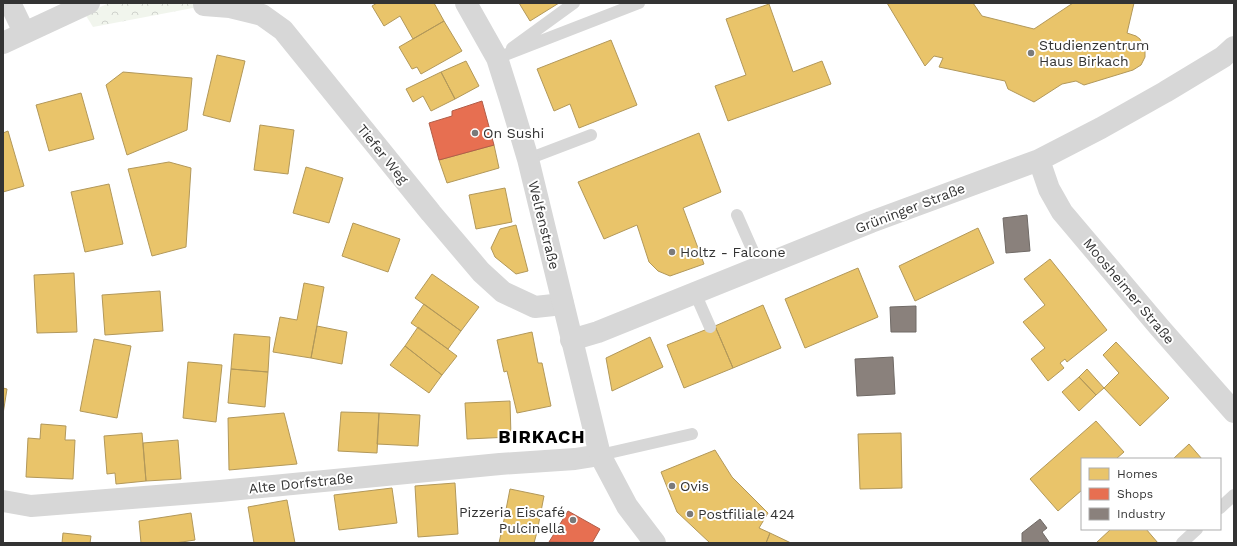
<svg xmlns="http://www.w3.org/2000/svg" width="1237" height="546" font-family="'Work Sans',sans-serif">
<style>
.forest{fill:url(#forest-crowns)}
.homes{fill:#e9c46a;stroke:#b2985a}
.shops{fill:#e76f51;stroke:#b15d48}
.industry{fill:#8a817c;stroke:#706a66}
.lines{fill:none;stroke-linecap:round;stroke-linejoin:round}
.service{stroke:#d7d7d7;stroke-width:12}
.minor{stroke:#d7d7d7;stroke-width:22}
.tertiary{stroke:#d7d7d7;stroke-width:22}
.poi-dot{fill:#7a7a7a;stroke:#fff;stroke-width:1.5}
.labels{text-anchor:middle;dominant-baseline:central;stroke-width:4;stroke-linejoin:round;paint-order:stroke}
.poi-label{font-size:14px;fill:#333;stroke:#fff;text-anchor:start}
.street-label{font-size:14px;fill:#333;stroke:#fff}
.district-label{font-size:18px;font-weight:bold;letter-spacing:1px;fill:#000;stroke:#fff}
</style>
<defs>
<pattern id="forest-crowns" width="20" height="18" patternUnits="userSpaceOnUse"><rect width="20" height="18" fill="#f1f5ed"/><path d="M2 6a3 3 0 1 1 6 0M12 15a3 3 0 1 1 6 0" fill="none" stroke="#cfd2cc"/></pattern>
</defs>
<rect width="100%" height="100%" fill="#fff"/>
<path class="forest" d="M109 3H196L198 7 93 27 85 14Z"/>
<path class="homes" d="M377 3H434L444 21 413 39 400 16 384 26 372 6Z
M519 3H559L530 21Z
M887 3H973L982 16 1034 29 1073 3H1134L1127 33 1136 36 1140 39 1145 50V57L1141 65 1133 70 1084 85 1076 81 1062 84 1034 102 1008 89 1005 81 939 67 943 58 934 56 925 66Z
M769 4 793 72 822 61 831 84 728 121 715 86 746 75 726 19Z
M444 21 462 51 421 74 417 67 412 69 399 47Z
M611 40 637 105 579 128 570 104 554 111 537 69Z
M217 55 245 61 230 122 203 115Z
M466 61 479 86 455 99 441 72Z
M123 72 192 78 187 130 127 155 106 85Z
M441 72 455 99 431 111 423 96 413 102 406 89Z
M81 93 94 139 49 151 36 105Z
M260 125 294 130 288 174 254 170Z
M8 131 24 186 3 192V133Z
M699 133 721 192 683 208 704 264 670 276 658 271 649 262 637 225 604 239 578 182Z
M494 145 499 168 447 183 439 160Z
M169 162 191 168 186 247 152 256 128 169Z
M306 167 343 178 329 223 293 213Z
M109 184 123 244 85 252 71 192Z
M505 188 512 222 476 229 469 195Z
M353 223 400 239 388 272 342 256Z
M516 225 528 271 516 274 495 257 491 248 500 229Z
M978 228 994 263 915 301 899 266Z
M1050 259 1107 330 1067 362 1065 359 1060 363 1064 368 1048 381 1031 359 1045 348 1023 322 1045 305 1024 279Z
M858 268 878 317 805 348 785 299Z
M74 273 77 332 37 333 34 275Z
M432 274 479 307 461 331 415 298Z
M304 283 324 287 311 358 273 352 280 317 297 320Z
M160 291 163 331 105 335 102 295Z
M424 304 461 331 448 349 411 323Z
M763 305 781 348 733 368 715 326Z
M317 326 347 332 342 364 311 358Z
M715 326 733 368 684 388 667 345Z
M418 327 457 356 442 375 405 346Z
M532 332 538 363H542L551 406 517 413 507 371 504 372 497 340Z
M234 334 270 337 268 372 231 369Z
M650 337 663 367 612 391 606 358Z
M94 339 131 346 117 418 80 411Z
M1116 342 1169 398 1140 426 1104 388 1119 373 1103 355Z
M405 346 442 375 429 393 390 365Z
M188 362 222 365 216 422 183 418Z
M231 369 268 372 265 407 228 403Z
M1087 369 1104 388 1096 395 1079 377Z
M1079 377 1096 395 1079 411 1062 392Z
M3 388 7 389 3 414Z
M510 401 511 437 467 439 465 403Z
M341 412 379 413 377 453 338 451Z
M284 413 297 464 229 470 228 418Z
M379 413 420 415 418 446 377 444Z
M1096 421 1124 452 1116 459H1082V490L1058 511 1030 479Z
M41 424 66 426 65 440H75L73 479 26 477 28 438 40 439Z
M142 433 146 481 116 484 115 473 107 474 104 436Z
M901 433 902 488 860 489 858 434Z
M178 440 181 479 146 481 143 443Z
M1189 444 1202 459H1173Z
M715 450 732 477 768 513 759 528 770 533 766 543H710L677 512 661 472Z
M455 483 458 534 418 537 415 486Z
M392 488 397 523 339 530 334 495Z
M510 489 544 496 537 532 503 525Z
M287 500 295 543H254L248 507Z
M191 513 195 540 175 543H141L139 521Z
M503 525 537 532 534 543H499Z
M1111 529H1146L1158 543H1096Z
M63 533 91 536 90 543H62Z
M770 533 791 543H766Z"/>
<path class="shops" d="M482 101 494 145 439 160 429 123 452 116V111Z
M568 511 600 529 592 543 549 542Z"/>
<path class="industry" d="M1027 215 1030 251 1006 253 1003 218Z
M916 306V332H891L890 307Z
M893 357 895 394 857 396 855 359Z
M1040 519 1047 528 1042 532 1049 542 1047 543H1022V533Z"/>
<g class="lines">
<path class="service" d="M512 48 574 3
M497 58 639 3
M528 159 591 135
M737 215 760 267
M695 293 710 327
M600 455 692 434
M1220 508 1234 495
M1182 543 1197 529"/>
<path class="minor" d="M10 3 24 32
M204 3V5L230 7 262 15 283 30 431 213 481 272 503 292 535 307 563 304
M3 43 89 3
M1039 160 1049 189 1062 212 1160 328 1234 412
M571 340 598 332 871 222 1039 160 1101 128 1165 92 1223 57 1234 47
M3 501 31 506 220 491 500 464 575 459 600 455"/>
<path class="tertiary" d="M466 3 497 58 510 99 528 159 600 455 627 506 655 543"/>
</g>
<g class="poi-dot">
<circle cx="1031" cy="53" r="4"/>
<circle cx="475" cy="133" r="4"/>
<circle cx="672" cy="252" r="4"/>
<circle cx="672" cy="486" r="4"/>
<circle cx="690" cy="514" r="4"/>
<circle cx="573" cy="520" r="4"/>
</g>
<g class="labels">
<g class="poi-label">
<text x="1039" y="45">Studienzentrum<tspan x="1039" dy="16">Haus Birkach</tspan></text>
<text x="483" y="133">On Sushi</text>
<text x="680" y="252">Holtz - Falcone</text>
<text x="680" y="486">Ovis</text>
<text x="565" y="512" text-anchor="end">Pizzeria Eiscafé<tspan x="565" dy="16">Pulcinella</tspan></text>
<text x="698" y="514">Postfiliale 424</text>
</g>
<g class="street-label">
<text transform="translate(383 154) rotate(51)">Tiefer Weg</text>
<text transform="translate(910 208) rotate(-21)">Grüninger Straße</text>
<text transform="translate(544 225) rotate(76)">Welfenstraße</text>
<text transform="translate(1129 291) rotate(50)">Moosheimer Straße</text>
<text transform="translate(301 483) rotate(-6)">Alte Dorfstraße</text>
</g>
<g class="district-label">
<text x="542" y="436">BIRKACH</text>
</g>
</g>
<rect width="1237" height="546" fill="none" stroke="#333333" stroke-width="8"/>
<rect x="1081" y="458" width="140" height="72" fill="#ffffff" stroke="#adadad"/>
<rect x="1089" y="468" width="20" height="12" fill="#e9c46a" stroke="#adadad"/>
<text x="1117" y="478" font-size="12" fill="#333333">Homes</text>
<rect x="1089" y="488" width="20" height="12" fill="#e76f51" stroke="#adadad"/>
<text x="1117" y="498" font-size="12" fill="#333333">Shops</text>
<rect x="1089" y="508" width="20" height="12" fill="#8a817c" stroke="#adadad"/>
<text x="1117" y="518" font-size="12" fill="#333333">Industry</text>
</svg>
